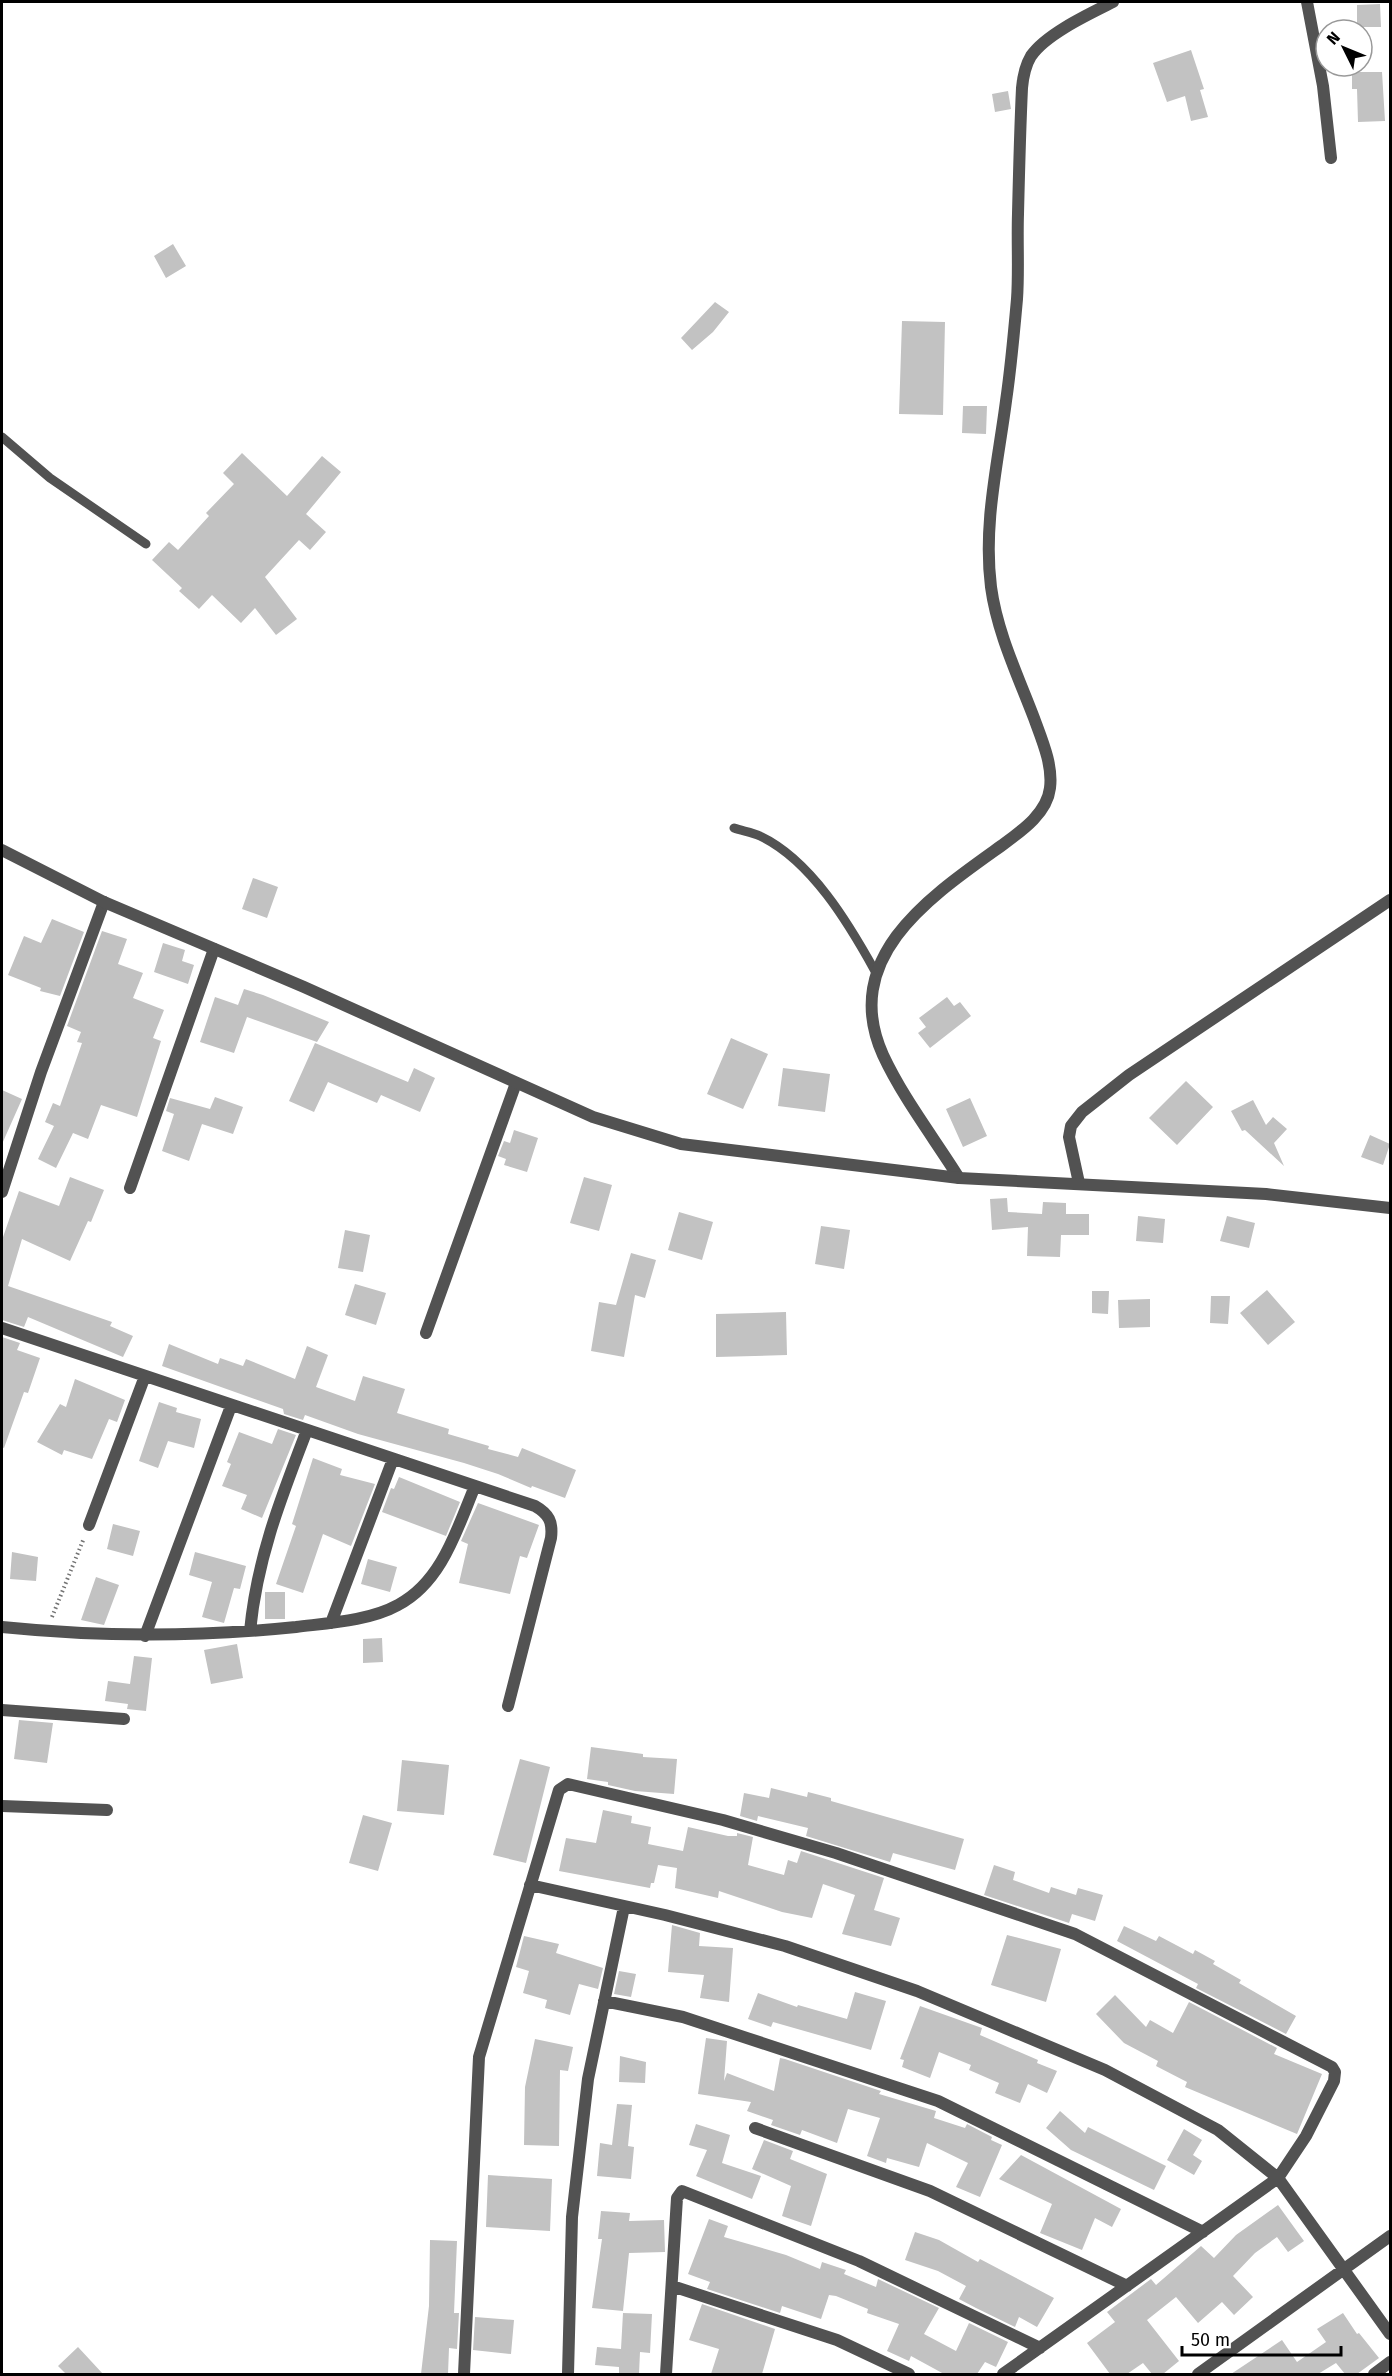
<svg xmlns="http://www.w3.org/2000/svg" width="1392" height="2376" font-family="'Fira Sans',sans-serif">
<style>
.building{fill:#c2c2c2}
.lines{fill:none;stroke-linecap:round;stroke-linejoin:round}
.path{stroke:#747474;stroke-width:4;stroke-dasharray:1.5 3;stroke-linecap:butt}
.service{stroke:#525252;stroke-width:9}
.minor{stroke:#525252;stroke-width:12}
.tertiary{stroke:#525252;stroke-width:12}
</style>
<rect width="100%" height="100%" fill="#fff"/>
<path class="building" d="M1380 4 1381 27H1357V5Z
M1191 50 1204 89 1200 90 1208 117 1191 121 1185 96 1167 102 1153 63Z
M1352 72H1382L1385 121 1358 122 1357 89H1352Z
M1008 91 1011 109 995 112 992 94Z
M173 244 186 266 166 278 154 256Z
M715 302 729 312 713 332 692 350 681 338Z
M902 321 945 322 943 415 899 414Z
M963 406H987L986 434 962 433Z
M242 453 287 496 322 456 341 472 306 514 326 532 310 550 299 540 265 577 297 619 276 635 255 608 241 623 212 595 199 609 179 591 182 588 152 560 169 542 178 550 209 516 206 513 234 484 223 473Z
M253 878 278 887 267 918 242 909Z
M52 919 84 932 60 996 40 991 41 988 8 975 24 936 41 943Z
M102 931 127 939 118 964 143 973 133 998 164 1010 153 1038 161 1041 137 1117 101 1105 88 1139 73 1133 56 1168 38 1159 54 1126 45 1122 53 1103 60 1106 82 1043 77 1042 81 1032 67 1026Z
M163 943 185 950 182 961 194 965 188 984 154 972Z
M244 989 263 995 329 1022 317 1042 247 1017 234 1053 200 1042 215 997 238 1005Z
M947 997 954 1006 960 1002 971 1016 930 1048 918 1033 926 1027 919 1018Z
M731 1038 768 1054 743 1109 707 1094Z
M315 1043 408 1082 414 1068 435 1078 420 1112 381 1095 377 1103 328 1082 314 1112 289 1101Z
M783 1068 830 1074 825 1112 778 1106Z
M1186 1081 1213 1107 1177 1145 1149 1118Z
M2 1090 22 1099 2 1144Z
M215 1097 243 1107 233 1134 202 1124 189 1161 162 1151 174 1114 166 1111 170 1098 210 1109Z
M970 1098 987 1136 963 1147 946 1109Z
M1253 1100 1266 1125 1273 1117 1287 1129 1274 1143 1284 1166 1245 1130 1242 1131 1231 1111Z
M514 1130 538 1138 527 1172 504 1165 506 1159 498 1156 504 1141 510 1143Z
M1370 1135 1390 1144 1383 1165 1361 1157Z
M70 1177 104 1190 91 1222 88 1221 70 1261 22 1239 8 1286 112 1322 110 1326 133 1336 123 1357 28 1317 24 1327 2 1320V1240L19 1191 59 1206Z
M584 1177 612 1185 599 1231 570 1223Z
M1007 1198 1008 1212 1042 1214 1043 1202 1066 1203V1214H1089V1235H1061L1060 1257 1027 1256 1028 1227 992 1230 990 1199Z
M679 1212 713 1222 702 1260 668 1250Z
M1138 1216 1165 1219 1163 1243 1136 1241Z
M1227 1216 1255 1223 1249 1248 1220 1241Z
M821 1226 850 1230 844 1269 815 1264Z
M345 1230 370 1235 363 1272 338 1268Z
M631 1253 656 1260 645 1298 635 1295 624 1357 591 1351 599 1302 616 1305Z
M355 1284 386 1293 376 1325 345 1315Z
M1267 1290 1295 1322 1268 1345 1240 1313Z
M1092 1291H1109L1108 1314 1092 1313Z
M1211 1296H1230L1228 1324 1210 1323Z
M1150 1299V1327L1119 1328 1118 1300Z
M786 1312 787 1355 716 1357V1314Z
M2 1337 20 1343 17 1350 40 1358 28 1393 24 1392 4 1448 2 1447Z
M169 1344 218 1364 220 1358 243 1366 246 1359 295 1379 307 1346 328 1355 316 1387 355 1401 363 1376 405 1389 397 1413 449 1429 448 1434 489 1446 488 1449 518 1457 522 1448 576 1470 565 1498 532 1486 531 1488 498 1474 464 1463 358 1434 305 1415 303 1420 284 1414 283 1409 162 1366Z
M75 1379 125 1400 117 1422 109 1419 92 1459 64 1450 62 1455 37 1442 60 1404 66 1407Z
M159 1402 177 1408 176 1412 201 1419 194 1448 168 1441 158 1468 139 1461Z
M278 1429 296 1435 262 1518 241 1509 247 1495 222 1486 231 1464 227 1462 239 1432 272 1444Z
M313 1458 342 1469 340 1475 375 1484 351 1546 323 1534 303 1593 276 1584 296 1526 292 1524Z
M399 1477 460 1502 446 1536 382 1512 391 1488 394 1489Z
M478 1503 539 1525 527 1558 520 1556 510 1594 459 1583 468 1544 461 1541Z
M113 1524 140 1531 133 1556 107 1549Z
M12 1552 38 1557 36 1581 10 1579Z
M195 1552 246 1566 240 1589 234 1588 224 1623 202 1617 212 1582 189 1575Z
M368 1559 397 1567 390 1592 361 1584Z
M96 1577 119 1585 104 1625 81 1620Z
M265 1592H285V1619H265Z
M382 1638 383 1662 363 1663V1639Z
M237 1644 243 1678 211 1684 204 1650Z
M134 1656 152 1658 146 1711 127 1709 128 1704 105 1701 108 1681 130 1684Z
M19 1720 53 1723 47 1763 14 1759Z
M591 1747 643 1754V1757L677 1759 674 1794 635 1791 608 1785V1782L587 1779Z
M520 1759 550 1767 526 1863 493 1855Z
M402 1760 449 1765 444 1815 397 1811Z
M771 1788 807 1797 808 1792 831 1798V1801L964 1839 955 1870 893 1853 890 1862 806 1836 808 1828 758 1816 757 1821 740 1816 744 1793 769 1798Z
M603 1810 632 1816 631 1823 651 1827 648 1844 683 1851 688 1827 728 1836H737V1833L753 1837 748 1865 784 1875 788 1860 797 1863 801 1851 884 1878 874 1910 900 1918 891 1946 842 1934 855 1895 823 1884 812 1918 782 1912 719 1891 718 1898 675 1888 677 1868 658 1865 654 1883H651L650 1888 559 1871 566 1838 596 1843Z
M363 1815 392 1823 378 1871 349 1863Z
M994 1865 1015 1872 1013 1880 1049 1893 1051 1887 1076 1895 1078 1888 1103 1895 1095 1921 1072 1914 1069 1923 984 1895Z
M672 1925 700 1933 699 1946 733 1948 729 2002 700 1998 704 1975 668 1972Z
M1124 1926 1156 1941 1159 1936 1193 1954 1195 1950 1215 1961 1213 1964 1241 1980 1239 1983 1296 2016 1286 2034 1196 1988 1198 1984 1117 1941Z
M1007 1935 1061 1949 1046 2002 991 1985Z
M524 1936 559 1944 556 1953 603 1968 598 1989 579 1984 570 2015 545 2008 547 2000 523 1993 529 1971 516 1967Z
M619 1971 636 1974 631 1997 614 1994Z
M855 1992 886 2001 871 2050 773 2022 771 2027 748 2019 758 1993 797 2007 798 2005 847 2019Z
M1115 1995 1146 2027 1150 2020 1173 2033 1189 2002 1277 2048 1274 2054 1322 2074 1297 2134 1185 2087 1187 2082 1156 2066 1158 2061 1124 2043 1096 2014Z
M920 2006 982 2028 980 2035 1038 2060 1037 2063 1057 2071 1047 2093 1028 2084 1020 2103 995 2093 999 2083 969 2070 971 2065 939 2052 930 2078 902 2067 904 2060 900 2059Z
M706 2038 727 2041 724 2081 727 2073 774 2091 780 2058 785 2059 881 2091 879 2094 936 2111 934 2118 965 2128 967 2124 992 2137 991 2140 1002 2145 980 2197 956 2187 968 2163 927 2143 919 2167 887 2158 886 2163 867 2156 880 2118 848 2109 837 2143 802 2130 800 2135 771 2125 773 2120 747 2111 751 2102 698 2094Z
M535 2039 573 2047 568 2071 560 2070 559 2146 524 2145 525 2087Z
M620 2056 646 2062 645 2083 619 2082Z
M617 2104 632 2105 628 2146 634 2147 631 2179 597 2176 600 2143 612 2145Z
M1060 2111 1085 2133 1088 2127 1166 2166 1154 2190 1071 2150 1046 2128Z
M696 2124 730 2135 722 2163 761 2176 752 2199 696 2176 707 2150 689 2145Z
M1184 2129 1202 2140 1193 2155 1202 2161 1194 2175 1167 2160Z
M764 2140 793 2151 790 2159 827 2174 811 2226 782 2216 791 2186 752 2169Z
M1021 2155 1121 2209 1112 2227 1095 2218 1082 2250 1040 2233 1052 2204 999 2179Z
M488 2175 552 2179 550 2231 486 2227Z
M1278 2205 1304 2241 1288 2252 1277 2237 1255 2253 1233 2276 1253 2297 1234 2315 1222 2302 1198 2323 1176 2297 1147 2320 1179 2361 1163 2374H1152L1143 2363 1127 2374H1110L1087 2343 1115 2322 1107 2312 1151 2279 1156 2285 1201 2246 1214 2258 1236 2235Z
M601 2211 630 2213 629 2221 664 2220 665 2252 629 2253 623 2311 592 2308 602 2239H598Z
M709 2219 728 2226 724 2237 786 2255 820 2269 822 2262 846 2270 844 2274 876 2287 878 2279 939 2308 924 2334 956 2351 969 2323 1008 2342 996 2367 985 2362 977 2374H944L911 2356 909 2361 887 2351 899 2324 867 2313 868 2309 836 2296 829 2295 821 2319 782 2306 780 2313 707 2289 710 2282 688 2274Z
M915 2232 939 2240 978 2262 980 2259 1054 2298 1037 2327 1019 2317 1015 2327 976 2308 959 2299 966 2286 938 2271 905 2260Z
M430 2240 457 2241 454 2313H459L457 2349 449 2348 448 2374H421L429 2306Z
M702 2304 775 2329 762 2374H711L719 2349 689 2340Z
M623 2313 652 2314 650 2353 640 2352 639 2374H619V2367L595 2365 597 2347 621 2349Z
M1343 2313 1357 2334 1359 2333 1379 2358 1357 2374H1345L1336 2363 1318 2374H1231L1282 2340 1297 2362 1326 2342 1317 2329Z
M475 2317 514 2320 511 2354 473 2350Z
M78 2347 103 2374H66L58 2366Z"/>
<g class="lines">
<path class="path" d="M52 1617 84 1538"/>
<path class="service" d="M2 437 50 478 146 544
M734 828C742 831 752 832 760 836 811 860 849 924 875 971"/>
<path class="minor" d="M1307 2 1323 86 1331 158
M959 1178C934 1138 903 1098 883 1055 839 957 931 896 1001 846 1020 832 1047 814 1050 788 1053 765 1042 740 1034 718 1018 676 997 632 991 587 983 524 998 463 1006 401 1011 367 1014 333 1017 299 1019 271 1017 242 1018 214 1019 172 1020 130 1022 88 1023 77 1025 66 1031 56 1046 34 1089 14 1113 2
M1079 1183 1069 1137 1071 1126 1082 1112 1129 1075 1390 900
M130 1188 214 949
M2 1192 41 1072 104 902
M2 1328 535 1506C549 1514 553 1522 551 1538L508 1706
M426 1333 516 1083
M89 1525 145 1376
M331 1623 393 1459
M2 1627C100 1637 197 1637 296 1627 328 1623 369 1621 398 1605 442 1582 457 1529 475 1486
M250 1631C257 1558 281 1498 307 1430
M145 1636 231 1406
M2 1710 124 1719
M2 1806 107 1810
M530 1885 665 1915 785 1946 917 1991 1105 2070 1218 2130 1278 2178 1390 2334
M604 2001 683 2017 938 2101 1203 2232
M755 2128 930 2191 1127 2286
M672 2286 837 2340 909 2374
M464 2374 479 2057 559 1790 568 1784 723 1820 836 1853 1075 1934 1332 2067 1335 2072 1334 2081 1306 2136 1278 2178 1003 2374
M568 2374 572 2217 588 2079 624 1907
M666 2374 677 2198 682 2191 859 2261 1040 2348
M1198 2374 1390 2236
M1374 2374 1390 2362"/>
<path class="tertiary" d="M2 850 104 902 304 987 593 1117 681 1144 959 1178 1266 1194 1390 1208"/>
</g>
<rect width="1392" height="2376" fill="none" stroke="#000000" stroke-width="6"/>
<g transform="translate(1344 48) rotate(313)"><circle r="28" fill="#ffffff" stroke="#999999" stroke-width="1.5"/>
<path d="M0-4.5L10 22L0 15L-10 22Z" fill="#000000"/>
<text y="-9" font-size="16" font-weight="bold" text-anchor="middle" fill="#000000">N</text>
</g>
<path d="M1182 2346v9h159v-9" fill="none" stroke="#000000" stroke-width="3"/>
<text x="1191" y="2346" font-size="18" fill="#000000" stroke="#ffffff" stroke-width="4.5" paint-order="stroke">50 m</text>
</svg>
